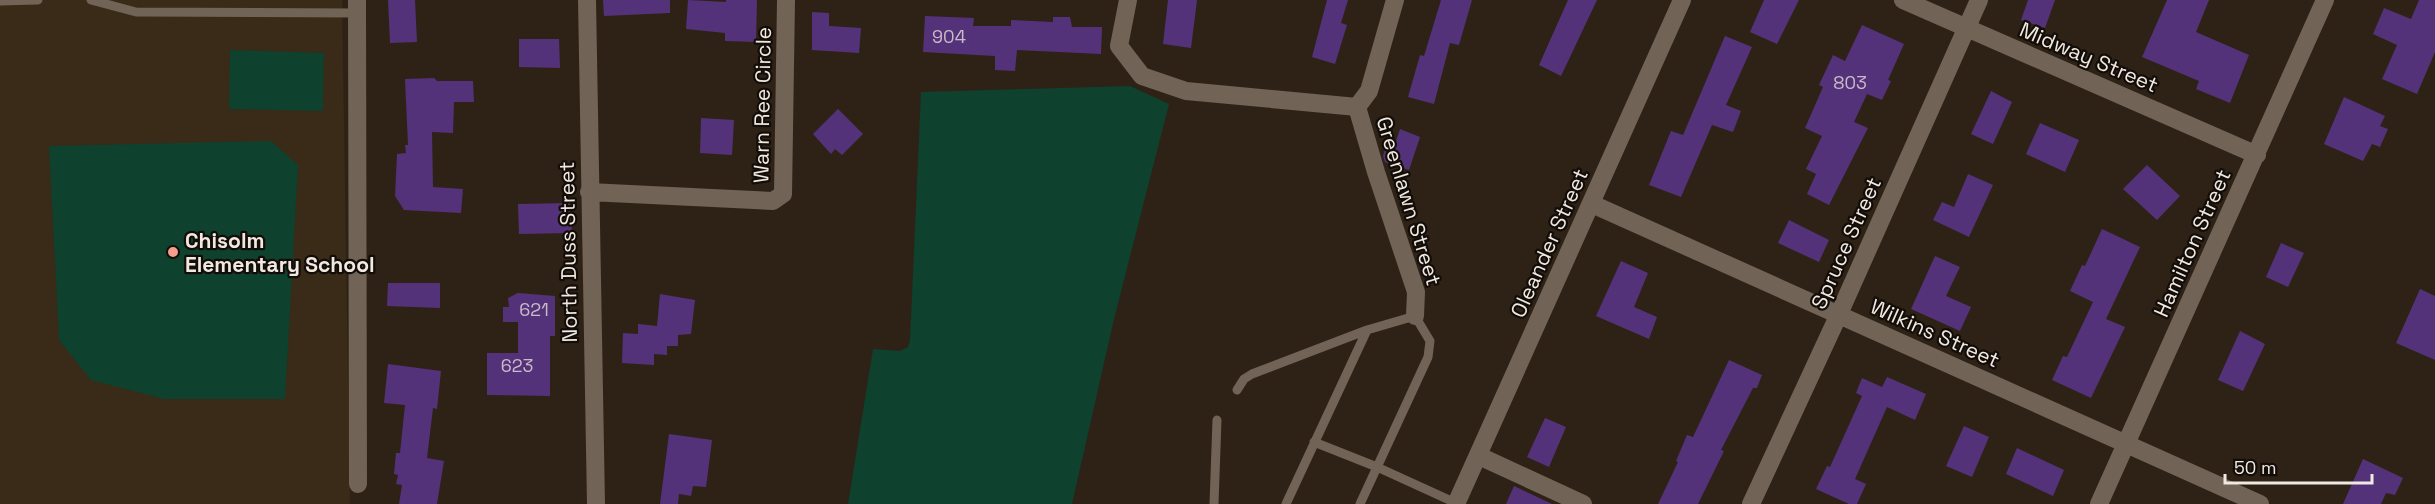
<svg xmlns="http://www.w3.org/2000/svg" width="2435" height="504" font-family="'Space Grotesk',sans-serif">
<style>
.built{fill:#3a2a18}
.green{fill:#0e412e}
.building{fill:#53327a}
.lines{fill:none;stroke-linecap:round;stroke-linejoin:round}
.service{stroke:#716356;stroke-width:9}
.minor{stroke:#716356;stroke-width:18}
.poi-dot{fill:#f59d8f;stroke:#120d08;stroke-width:2}
.labels{text-anchor:middle;dominant-baseline:central;stroke-width:4.5;stroke-linejoin:round;paint-order:stroke}
.number-label{font-size:18px;fill:#cabbc7}
.street-label{font-size:21px;fill:#f1e9e1;stroke:#120d08}
.poi-label{font-size:21px;font-weight:bold;fill:#f1e9e1;stroke:#120d08;text-anchor:start}
</style>
<rect width="100%" height="100%" fill="#2e2216"/>
<path class="built" d="M0 0H342L350 504H0Z"/>
<path class="green" d="M230 50 324 53 323 111 229 109Z
M1130 86 1169 104 1114 319 1072 504H848L873 349 900 351 908 347 910 341 921 92Z
M271 141 298 165 285 399H164L91 380 59 340 49 146Z"/>
<path class="building" d="M388 0H415L417 42 390 43Z
M603 0H670V13L604 16Z
M688 0 726 2V0H757L756 42 725 41V33L686 29Z
M1168 0H1197L1191 48 1163 44Z
M1327 0H1348L1341 23 1347 25 1335 64 1312 57Z
M1441 0H1472L1459 45 1450 43 1434 104 1408 97 1420 55 1424 56Z
M1568 0H1597L1561 76 1539 65Z
M1764 0H1799L1777 44 1750 32Z
M2028 0H2055L2045 28 2021 20Z
M2167 0H2209L2196 32 2249 55 2230 103 2196 89 2199 81 2142 57Z
M2419 0H2435V52L2417 94 2382 79 2397 45 2373 34 2384 8 2411 19Z
M812 12 829 13V26L861 28 859 53 812 50Z
M925 16 974 18 973 26H1011V20L1053 22V17H1070L1072 27H1102L1101 54 1017 50 1015 71 995 70V56L923 52Z
M1862 25 1904 44 1888 80 1891 81 1882 100 1867 94 1854 122 1868 128 1829 205 1807 194 1816 174 1806 169 1822 136 1805 128 1823 87 1819 85 1833 55 1845 61Z
M1725 36 1752 47 1726 105 1741 111 1733 132 1712 125 1681 197 1649 185 1671 131 1683 135Z
M519 39H559L560 68 519 67Z
M434 78 437 81H473L474 102H454L453 133 432 132 433 187 463 189 461 213 404 210 395 196 397 154 406 153 405 145H408L405 79Z
M1991 91 2012 102 1993 144 1971 134Z
M2344 97 2385 116 2380 126 2388 129 2380 147 2372 144 2363 161 2324 144Z
M838 109 863 134 842 155 835 149 831 154 813 134Z
M701 118 734 120 732 155 700 153Z
M2040 123 2079 140 2065 172 2026 154Z
M1400 129 1420 137 1409 170 1385 162 1383 156 1387 142 1395 144Z
M2147 165 2180 196 2157 220 2123 189Z
M1968 174 1993 185 1969 237 1933 220 1942 202 1954 207Z
M570 203 572 233 519 234 518 204Z
M1789 220 1829 240 1819 262 1778 243Z
M2102 229 2140 247 2106 319 2125 327 2091 398 2052 380 2063 356 2067 357 2093 302 2070 291 2082 265 2085 266Z
M2281 243 2304 253 2288 287 2266 277Z
M1935 256 1960 267 1946 296 1971 307 1960 331 1911 309Z
M1621 261 1648 273 1634 307 1657 317 1649 339 1596 316Z
M388 283H440V308L387 306Z
M2420 289 2435 296V360L2396 343Z
M518 293 555 296V336H550V396L487 395V353H518V322H503V307H509L508 298Z
M660 294 695 300 691 334 678 335V346H667V355L654 354V365L622 363 623 333 638 334V324L657 326Z
M2240 331 2265 344 2243 391 2218 380Z
M1729 360 1762 375 1757 388H1753L1721 450 1724 451 1698 504H1658L1678 462 1676 461 1687 435 1693 437Z
M388 364 441 371 437 409 433 408 427 458 444 461 437 504H399L402 485 396 484 398 475 394 474 396 453H400L405 405 384 403Z
M1887 377 1926 394 1915 420 1887 407 1855 479 1866 484 1857 504H1849L1816 489 1827 466 1830 467 1862 396 1856 393 1862 378 1882 387Z
M1545 418 1566 427 1549 467 1527 457Z
M1964 426 1989 437 1972 477 1946 466Z
M669 434 712 440 706 487 693 486 691 496 679 494 678 504H660Z
M2017 448 2064 470 2053 496 2006 474Z
M2363 459 2403 478 2395 495 2386 493 2381 504H2343Z
M1514 486 1552 504H1506Z"/>
<g class="lines">
<path class="service" d="M91 0 136 12 357 13
M0 1 38 0
M1237 390 1244 379 1252 374 1367 330 1415 316 1430 341 1428 357 1360 504
M1314 442 1377 467 1456 503
M1214 504 1217 420
M1286 504 1367 330"/>
<path class="minor" d="M357 0 358 484
M587 0 596 504
M1128 0 1119 46 1142 76 1186 91 1357 107
M1903 0 2257 155
M1357 107 1376 172 1416 292 1415 316
M1357 107 1369 91 1395 0
M589 192 773 201 783 194 786 0
M1592 204 2260 504
M1479 456 1583 504
M1456 504 1682 0
M1751 504 1839 314 1979 0
M2099 504 2325 0"/>
</g>
<circle class="poi-dot" cx="173" cy="252" r="6"/>
<g class="labels">
<g class="number-label">
<text x="949" y="36">904</text>
<text x="1850" y="82">803</text>
<text x="534" y="309">621</text>
<text x="517" y="365">623</text>
</g>
<g class="street-label">
<text transform="translate(2089 57) rotate(23)">Midway Street</text>
<text transform="translate(762 105) rotate(-89)">Warn Ree Circle</text>
<text transform="translate(1409 201) rotate(73)">Greenlawn Street</text>
<text transform="translate(1549 243) rotate(-66)">Oleander Street</text>
<text transform="translate(1846 243) rotate(-66)">Spruce Street</text>
<text transform="translate(2192 243) rotate(-66)">Hamilton Street</text>
<text transform="translate(568 252) rotate(-91)">North Duss Street</text>
<text transform="translate(1935 333) rotate(24)">Wilkins Street</text>
</g>
<g class="poi-label">
<text x="185" y="240">Chisolm<tspan x="185" dy="24">Elementary School</tspan></text>
</g>
</g>
<path d="M2225 474v9h147v-9" fill="none" stroke="#f1e9e1" stroke-width="3"/>
<text x="2234" y="474" font-size="18" fill="#f1e9e1" stroke="#120d08" stroke-width="4.5" paint-order="stroke">50 m</text>
</svg>
